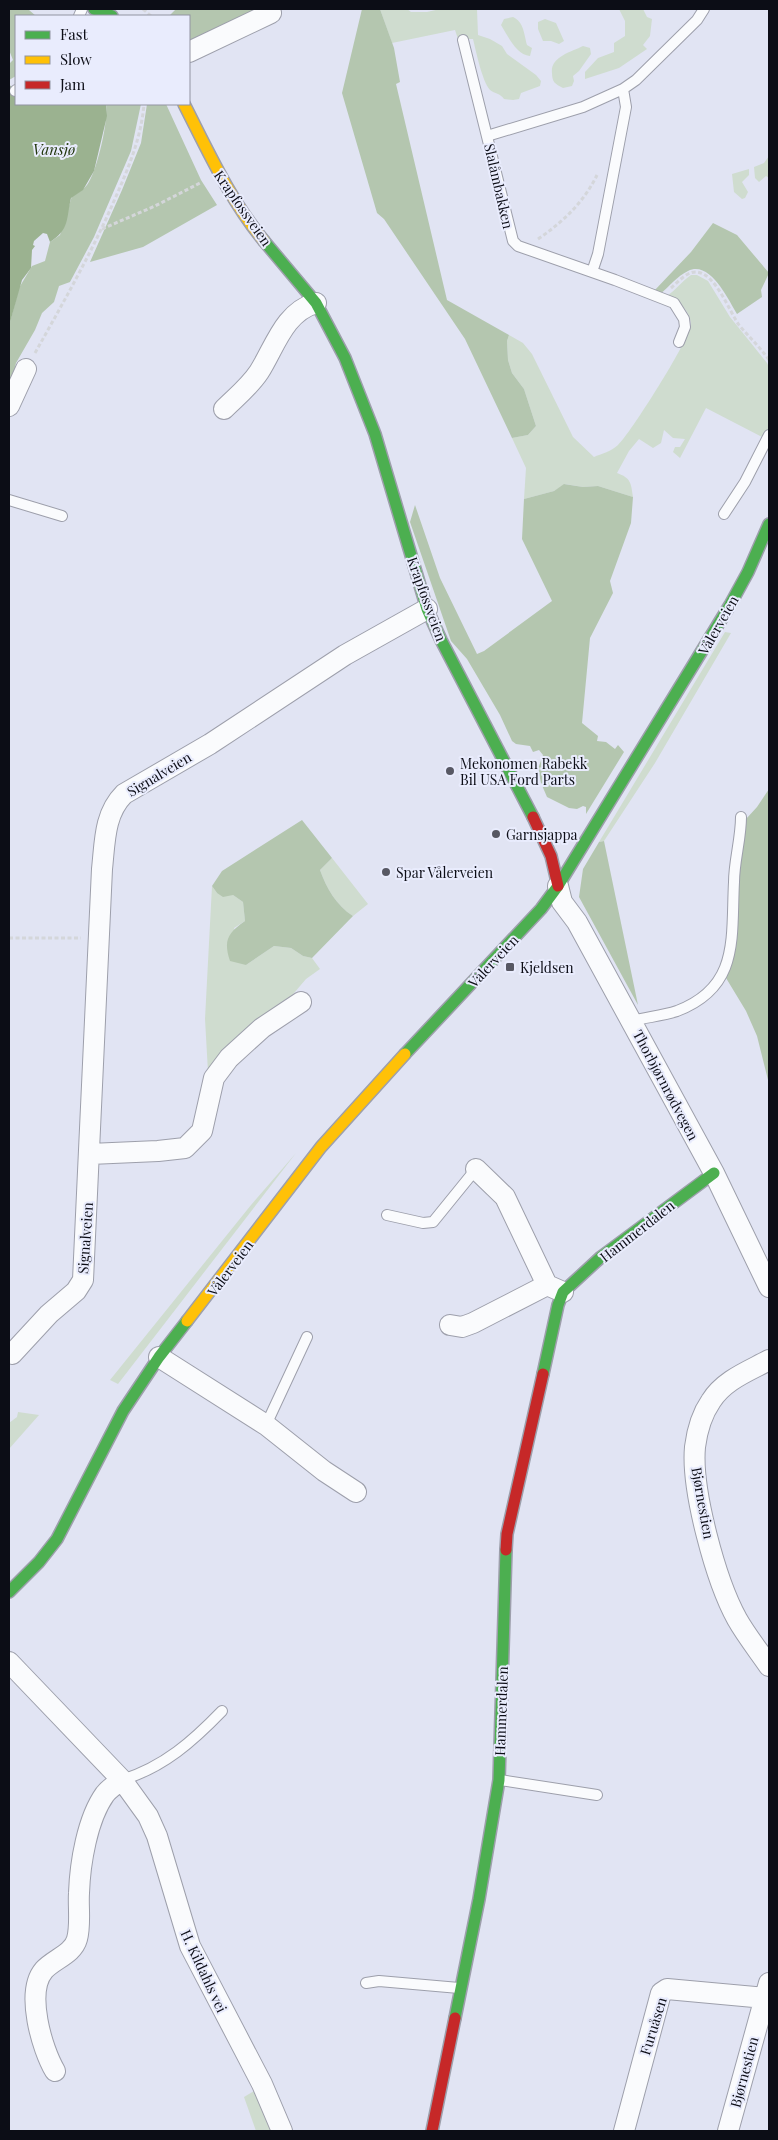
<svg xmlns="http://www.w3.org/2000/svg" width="778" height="2140" font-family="'Playfair Display',serif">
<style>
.green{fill:#cfdccf}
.forest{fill:#b4c6af}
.water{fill:#9bb290}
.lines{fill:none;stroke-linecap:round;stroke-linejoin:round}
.lane-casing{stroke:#9d9fab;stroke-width:12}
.street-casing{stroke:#9d9fab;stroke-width:22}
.fast-casing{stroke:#9d9fab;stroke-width:14}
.slow-casing{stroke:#9d9fab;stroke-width:14}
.jam-casing{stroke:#9d9fab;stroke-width:14}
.path{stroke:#d4d6da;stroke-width:3;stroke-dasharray:4 2.5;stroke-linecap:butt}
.lane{stroke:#fafbfd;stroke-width:10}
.street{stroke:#fafbfd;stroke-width:20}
.fast{stroke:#4caf50;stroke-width:11}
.slow{stroke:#ffc107;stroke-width:11}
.jam{stroke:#c62828;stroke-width:11}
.poi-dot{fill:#575863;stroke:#e9ecfd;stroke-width:2}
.labels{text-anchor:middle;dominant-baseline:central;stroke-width:4;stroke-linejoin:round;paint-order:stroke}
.street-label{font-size:14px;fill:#0c0d16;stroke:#e9ecfd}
.poi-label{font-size:14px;fill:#0c0d16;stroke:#e9ecfd;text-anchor:start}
.water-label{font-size:15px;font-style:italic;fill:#22370e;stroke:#e9ecfd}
</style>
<rect width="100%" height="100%" fill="#e1e4f3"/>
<path class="green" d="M380 9H407L411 12H427L440 9H477L478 35 490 39 502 46 507 54 536 75 541 81 540 86 521 93 519 99 513 100 504 99C500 93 495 94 490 90 482 81 476 51 473 39H458L455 30 392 43Z
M619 9H643L647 17 652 19 650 36 643 45 647 49 619 68 585 79V72L598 58 614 52V43L625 36V21Z
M513 17C524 22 524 34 527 45L532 48 530 56C516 55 508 36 501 25L504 19Z
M545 19 556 23 564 41 559 44 551 41H543L538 29V22Z
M583 46 590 48 591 54 579 71 573 76 574 81 572 86 563 88C555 84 552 82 552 73 550 57 571 52 583 46Z
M769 156V178L766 176 759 182 755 178 754 167 764 163Z
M749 169V175L742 182 748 192 745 198 742 199 734 192 732 174Z
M691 275H697L708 281 730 317 767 363 769 367V429L764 438 706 408 680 458 673 452 675 447H680L685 439 673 438 664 430 661 443 653 448 639 439 629 451 617 473C631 478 631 483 633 497L598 486 583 487 565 484 554 491 524 499 526 468 512 438 528 435 536 426 524 389 512 373 508 360 507 341 509 335 523 343 532 354 573 437 594 457C601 454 612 451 618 445 629 436 692 336 691 324 690 310 678 301 667 296 676 290 682 281 691 275Z
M725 632 731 633 655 763 604 841 599 842Z
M332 858 368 904 353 916C336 905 327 889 320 870Z
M212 886 217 893 233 895 243 902 245 921 234 928 246 965 274 946 291 948 303 956 312 958 320 969 306 979 277 1013 208 1072 205 1019Z
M296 1153 118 1384 110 1380 251 1205Z
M18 1412 39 1415 9 1449V1423L17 1417Z
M254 2091 275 2131H256L244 2097Z"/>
<path class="forest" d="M9 9 29 10 36 16H16V76L9 80V64L13 60 9 50Z
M176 9H269L189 46V16H169Z
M362 9H380L394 48 400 82 396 84 447 300 509 335 507 341 508 360 512 373 524 389 536 426 528 435 512 438 465 339 384 219 377 213 342 93Z
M106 104H141L131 151 94 237 70 282 59 286 54 302 42 313 35 330 16 363 9 393V326L19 288 32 266 45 261 50 242 60 235 72 196C78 193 83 190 87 185 97 172 109 119 106 104Z
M147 104H166L201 180 217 205 143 247 90 262 122 190 141 143Z
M713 223 737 235 769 273 761 290 762 297 737 314C728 299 710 260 688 271 677 276 669 287 660 294L654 291 691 252Z
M564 484 583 487 598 486 633 497 631 523 610 581 613 593 590 638 582 723 598 736 597 741 606 742 615 749 618 745 624 752 586 814V807L583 806 577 809 569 808 547 797 541 783 538 769 543 755 539 750 533 752 530 746 516 744 512 741 500 715 467 659 451 641 410 522 415 505 440 578 477 654 484 651 552 601 522 539 524 499 554 491Z
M769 789V1084L757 1036 746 1011 726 978 736 948 737 876 746 819 757 807Z
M302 820 332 858 320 870C327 889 336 905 353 916L312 958 303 956 291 948 274 946 246 965 230 961C223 940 228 933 245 921L243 902 233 895 223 897 217 893 212 886 222 871Z
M604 841 638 1005 579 897 583 869 599 842Z"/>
<path class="water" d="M9 84 16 93V104H106L107 116 94 171 83 190 71 198C66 219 70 229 50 242L47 234 43 233 34 241 33 245 35 246 32 250 31 268 22 280 9 326Z"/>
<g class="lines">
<defs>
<path id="lane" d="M79 16 82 9
M463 40 513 241 518 246 615 280 674 303 684 319 685 327 679 342
M15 91 16 90
M487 136 583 107 623 89 636 80 697 20 704 9
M592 272 598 254 626 107 623 89
M9 500 62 516
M724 514 745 482 769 435
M632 1021C647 1017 662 1016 677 1011 740 987 731 938 734 882 734 861 741 839 741 817
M387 1215 423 1223 433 1222 476 1169
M266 1425 307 1337
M122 1780C164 1767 193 1741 222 1711
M500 1780 597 1795
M366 1983 379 1981 459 1988"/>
<path id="street" d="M189 52 271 13
M9 406 26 369
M224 409C236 397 249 387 259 372 275 347 284 312 316 303
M558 886 562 902 577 922 714 1173 769 1287
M90 1154 158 1151 185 1148 202 1131 214 1078 229 1058 262 1028 301 1002
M476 1169 505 1197 547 1285 563 1292
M450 1325 462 1327 473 1323 547 1285
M12 1354 49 1314 76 1291 83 1280 102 869C105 842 104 814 124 794L210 744 345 655 427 609
M159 1357 266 1425 324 1471 356 1492
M769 1360C749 1371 724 1380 711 1401 702 1414 697 1431 695 1447 691 1490 716 1581 737 1619 746 1635 758 1650 769 1666
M9 1662 122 1780 148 1816 157 1836 190 1946 262 2084 282 2131
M55 2071C42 2049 25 1992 44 1970 54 1959 73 1954 77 1939 81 1925 78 1907 79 1893 80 1864 87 1819 105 1794 109 1789 116 1784 122 1780
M624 2131 661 1993 667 1989 765 1998
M728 2131 769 1983"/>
<path id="fast" d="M94 9 112 16
M264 241 316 303 345 358 375 434 427 609 441 640 533 817
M405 1054 541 909 558 886 730 605 748 572 769 524
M543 1374 558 1305 563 1292 601 1257 714 1173
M9 1592 39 1562 57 1539 123 1411 159 1357 187 1321
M455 2018 479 1899 499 1780 506 1550"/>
<path id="slow" d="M184 104C208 151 230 200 264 241
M187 1321 321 1147 405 1054"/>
<path id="jam" d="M533 817 551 856 558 886
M506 1550 507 1534 543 1374
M432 2131 455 2018"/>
</defs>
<use href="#lane" class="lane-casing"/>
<use href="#street" class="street-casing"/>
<use href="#fast" class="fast-casing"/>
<use href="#slow" class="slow-casing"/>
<use href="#jam" class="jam-casing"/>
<path class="path" d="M143 9 151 16
M102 229 155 206 200 183
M538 239C563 222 584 202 597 175
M671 288C678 282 687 271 697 272 716 274 729 311 739 325 749 337 760 347 769 360
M35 353C63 303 91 254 114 201 128 169 141 139 144 104
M9 938H81"/>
<use href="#lane" class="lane"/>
<use href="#street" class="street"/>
<use href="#fast" class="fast"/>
<use href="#slow" class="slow"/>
<use href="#jam" class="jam"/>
</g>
<g class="poi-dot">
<circle cx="450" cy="771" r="5"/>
<circle cx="496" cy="834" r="5"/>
<circle cx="386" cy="872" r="5"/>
<rect x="505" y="962" width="10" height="10" rx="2.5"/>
</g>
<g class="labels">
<g class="street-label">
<text transform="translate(499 186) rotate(77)">Slalåmbakken</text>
<text transform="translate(243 208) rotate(55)">Krapfossveien</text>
<text transform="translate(427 599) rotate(70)">Krapfossveien</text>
<text transform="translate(718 625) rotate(-60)">Vålerveien</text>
<text transform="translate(159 774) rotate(-31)">Signalveien</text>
<text transform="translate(493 961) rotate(-47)">Vålerveien</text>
<text transform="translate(666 1085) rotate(62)">Thorbjørnrødvegen</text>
<text transform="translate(637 1231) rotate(-38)">Hammerdalen</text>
<text transform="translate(85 1238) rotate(-86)">Signalveien</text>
<text transform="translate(230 1268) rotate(-53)">Vålerveien</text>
<text transform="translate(703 1503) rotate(80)">Bjørnestien</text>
<text transform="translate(501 1711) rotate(-88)">Hammerdalen</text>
<text transform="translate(204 1971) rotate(65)">H. Kildahls vei</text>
<text transform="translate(653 2026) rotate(-73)">Furuåsen</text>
<text transform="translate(744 2072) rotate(-75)">Bjørnestien</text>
</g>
<g class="poi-label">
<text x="460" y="763">Mekonomen Rabekk<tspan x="460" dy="16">Bil USA Ford Parts</tspan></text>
<text x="506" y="834">Garnsjappa</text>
<text x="396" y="872">Spar Vålerveien</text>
<text x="520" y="967">Kjeldsen</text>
</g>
<g class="water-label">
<text x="54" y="149">Vansjø</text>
</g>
</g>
<rect width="778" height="2140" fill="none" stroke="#0c0d16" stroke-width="20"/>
<rect x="15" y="15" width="175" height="90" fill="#e9ecfd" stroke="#9193a1"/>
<rect x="25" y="31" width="25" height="8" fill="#4caf50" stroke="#9193a1"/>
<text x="60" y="40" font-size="15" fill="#0c0d16">Fast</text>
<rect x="25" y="56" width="25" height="8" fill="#ffc107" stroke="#9193a1"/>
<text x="60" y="65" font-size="15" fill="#0c0d16">Slow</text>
<rect x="25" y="81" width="25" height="8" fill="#c62828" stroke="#9193a1"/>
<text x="60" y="90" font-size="15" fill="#0c0d16">Jam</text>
</svg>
